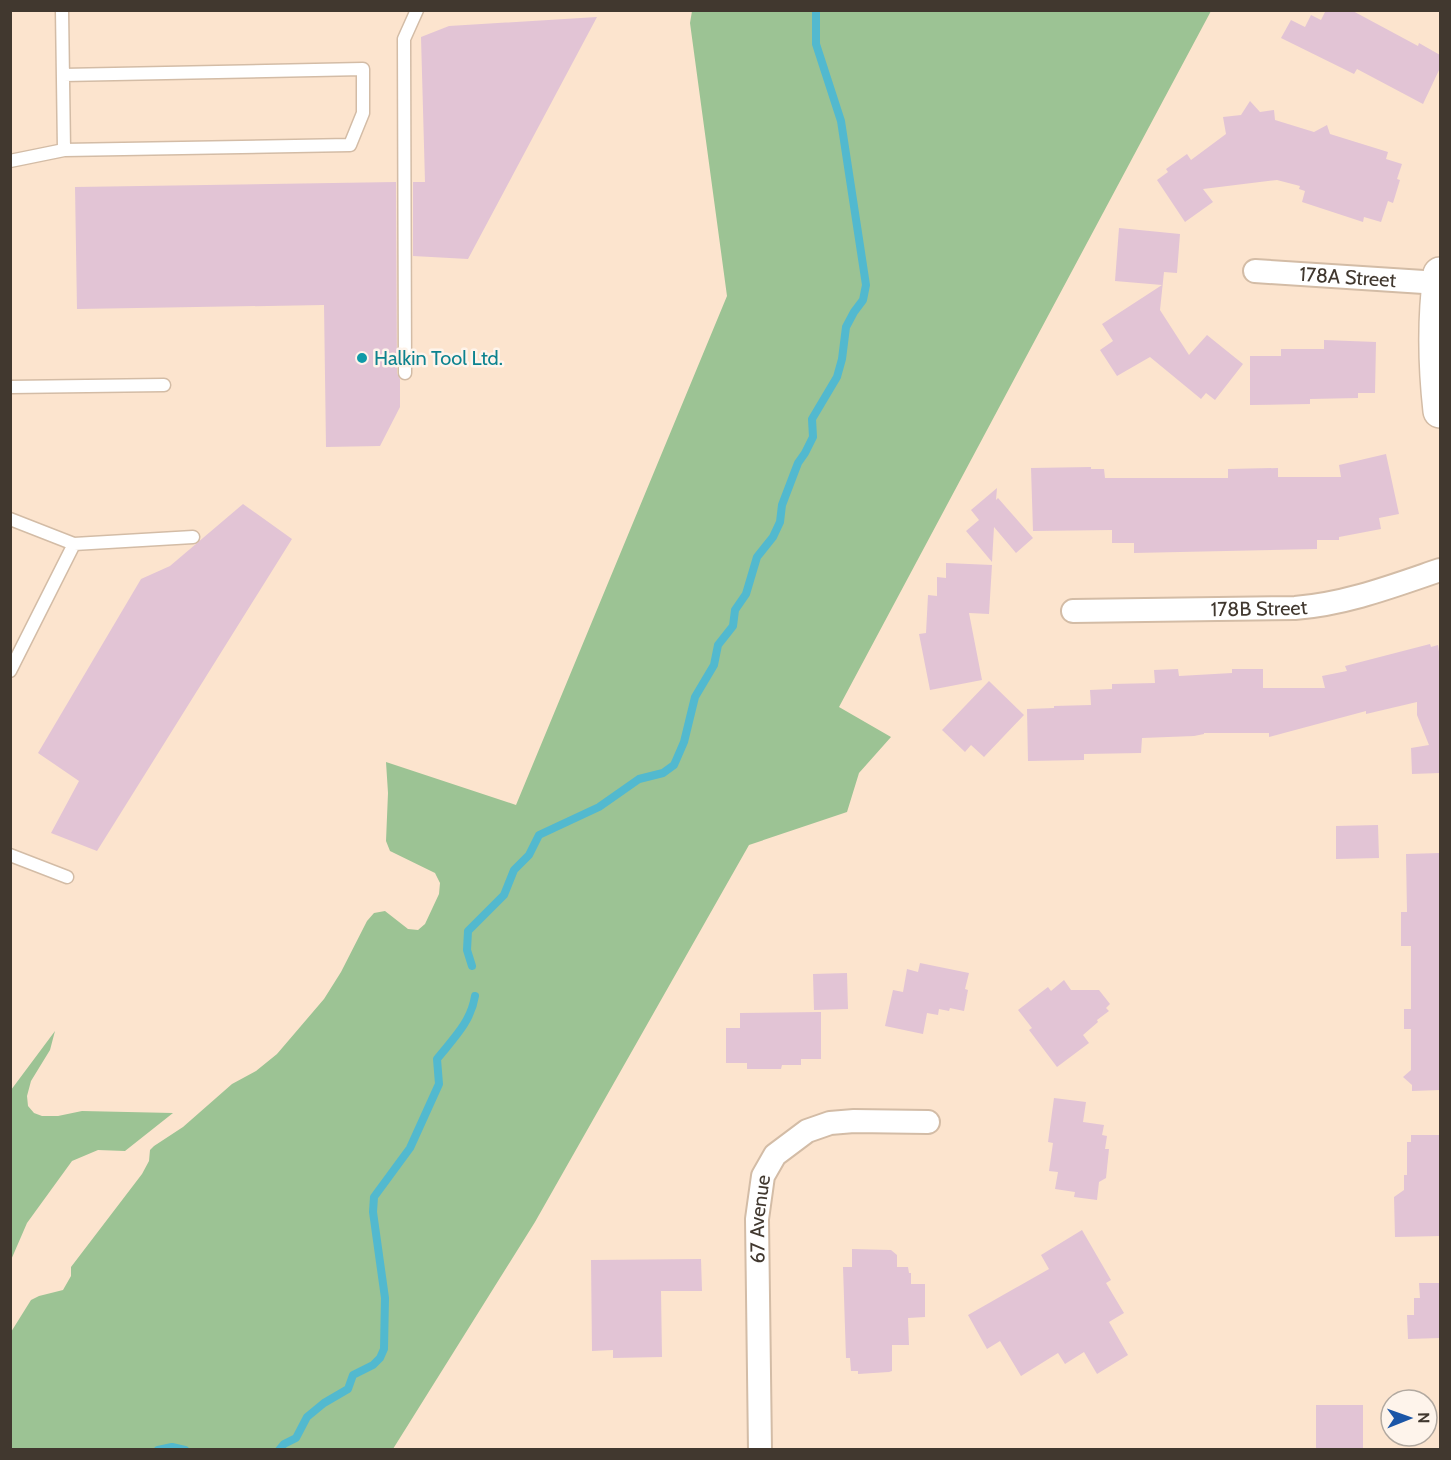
<svg xmlns="http://www.w3.org/2000/svg" width="1451" height="1460" font-family="Cabin,sans-serif">
<style>
.green{fill:#9cc394}
.lines{fill:none;stroke-linecap:round;stroke-linejoin:round}
.stream{stroke:#52b9cf;stroke-width:8}
.building{fill:#e2c4d5}
.lane-casing{stroke:#d3bca6;stroke-width:15}
.street-casing{stroke:#d3bca6;stroke-width:26}
.secondary-casing{stroke:#d3bca6;stroke-width:36}
.lane{stroke:#fff;stroke-width:12}
.street{stroke:#fff;stroke-width:22}
.secondary{stroke:#fff;stroke-width:33}
.culture-dot{fill:#0f9aa8;stroke:#fef4eb;stroke-width:2}
.labels{text-anchor:middle;dominant-baseline:central;stroke-width:5;stroke-linejoin:round;paint-order:stroke}
.street-label{font-size:20px;fill:#41382f;stroke:#fef4eb}
.culture-label{font-size:20px;fill:#0d838f;stroke:#fef4eb;text-anchor:start}
</style>
<rect width="100%" height="100%" fill="#fce4ce"/>
<path class="green" d="M692 11H1211L839 707 891 737 859 773 847 812 749 845 535 1222 393 1449H11V1332L31 1300 39 1296 63 1290 71 1276V1267L142 1174 149 1161 150 1150 154 1146 183 1127 232 1084 256 1071 277 1054 324 999 341 972 367 921 374 913 385 911 408 929 418 930 425 924 439 894 440 883 435 873 390 851 386 841 388 793 386 762 516 805 727 296 690 23Z
M55 1031 50 1050 31 1081 27 1096 28 1106 34 1113 42 1116H58L82 1111 173 1113 125 1151 98 1150 72 1161 27 1223 11 1260V1090Z"/>
<g class="lines">
<path class="stream" d="M472 966 467 950 468 931 504 895 514 870 529 855 539 835 599 807 639 779 663 773 674 765 684 742 695 697 714 665 718 645 733 626 735 610 746 594 757 557 773 537 780 522 782 505 798 463 805 453 813 437 812 419 837 377 842 359 846 327 854 312 863 300 866 285 841 121 816 44V10
M158 1450 172 1447 185 1450
M279 1450 284 1444 296 1438 307 1417 324 1403 348 1389 353 1375 373 1365 380 1358 384 1349 385 1298 373 1212 374 1197 410 1148 439 1084 437 1059C453 1039 471 1022 475 996"/>
</g>
<path class="building" d="M1326 10H1351L1418 46 1419 43 1440 55V68L1423 104 1357 69 1354 74 1281 38 1291 20 1305 27 1311 15 1321 20Z
M597 17 468 259 413 256V182H425L421 37 449 26Z
M1250 101 1260 112 1274 110 1275 120 1314 132 1327 125 1330 134 1388 152 1386 159 1402 164 1397 179 1400 180 1393 203 1388 201 1381 222 1364 217 1363 222 1302 202 1305 191 1299 189 1300 186 1277 180 1203 189 1213 202 1185 222 1157 180 1168 172 1166 169 1187 154 1191 160 1226 134 1223 117 1241 115Z
M396 182 397 373 400 379V407L380 446 326 447 324 305 77 309 75 187Z
M1119 228 1180 234 1177 273 1164 272 1160 310 1189 355 1207 335 1243 364 1215 400 1206 393 1201 399 1150 357 1117 376 1100 350 1113 341 1102 324 1162 285 1115 281Z
M1324 340 1376 342 1375 393H1358V398L1310 399V404L1250 405V356H1281V349H1324Z
M1386 454 1399 514 1379 518 1381 529 1339 537V540H1317V549L1134 553V543H1112V530L1033 531 1031 468 1091 467V469H1104L1105 478H1228V469L1278 468V477H1341L1339 465Z
M997 488 996 500 998 498 1033 538 1016 553 994 527 992 562 966 531 979 520 971 510Z
M243 504 292 539 97 851 51 833 79 781 38 753 141 579 170 566Z
M946 563 992 565 989 614 969 613 982 680 930 690 919 634 926 633 928 595 937 596V577L946 578Z
M1430 644 1431 647 1438 645 1440 658V773L1412 774 1411 748 1429 745 1417 715V702L1366 714V711L1269 737V733H1204V734L1194 736 1142 738 1141 753 1084 754V760L1028 761 1027 709 1054 708V706L1091 705 1090 690 1112 689V684L1155 683 1154 670 1178 669 1179 676 1232 673V669H1263V688H1325L1322 676 1347 671 1345 666Z
M989 681 1024 715 984 757 971 745 965 752 942 730Z
M1378 825 1379 858 1336 859V826Z
M1440 853V1090L1412 1091V1085L1403 1077 1411 1070V1029H1404V1009H1411V946H1401V912H1407L1406 854Z
M920 963 969 973 965 989 968 990 964 1011 950 1008 949 1011 939 1009 938 1015 927 1013 923 1034 885 1026 893 990 903 992 907 969 918 972Z
M847 973 848 1009 814 1010 813 974Z
M1064 980 1071 990H1099L1110 1004 1106 1008 1109 1011 1097 1020 1098 1022 1083 1035 1089 1043 1057 1067 1029 1030 1032 1028 1018 1010 1048 987 1051 991Z
M821 1012V1059H801V1065H782L781 1069H747V1063H726V1028H740V1013Z
M1054 1098 1086 1102 1083 1122 1104 1125 1102 1135 1107 1136 1105 1149H1109L1106 1178 1099 1182 1097 1200 1074 1197 1075 1192 1055 1189 1058 1172 1049 1171 1053 1143 1048 1142Z
M1411 1135H1440V1236L1395 1237 1394 1197 1404 1190V1175H1407V1142H1411Z
M1082 1230 1111 1280 1106 1283 1124 1313 1109 1322 1128 1355 1097 1374 1084 1352 1065 1364 1058 1353 1021 1376 1000 1341 987 1349 968 1315 1049 1269 1041 1255Z
M852 1249 891 1250 897 1255V1267H908L909 1273H911V1284H925V1317L908 1318 909 1345H892V1371L889 1372 858 1374V1371H851L850 1358H846L843 1267H852Z
M701 1259 702 1291H661L662 1357 613 1358V1350L592 1351 591 1260Z
M1419 1283H1440V1338L1408 1339 1407 1315H1414V1298H1420Z
M1316 1405H1363V1449H1316Z"/>
<g class="lines">
<defs>
<path id="lane" d="M62 10 64 150
M10 161 64 150 350 145 363 113V69L63 75
M405 373 404 39 417 10
M10 387 164 385
M10 519 74 544 193 537
M10 671 74 544
M10 855 67 877"/>
<g id="street">
<path id="s1" d="M1255 271 1439 283"/>
<path id="s2" d="M1073 611 1295 608C1346 604 1393 586 1440 570"/>
<path id="s3" d="M760 1450 757 1219 763 1176 775 1155 807 1131 830 1123 854 1121 928 1122"/>
</g>
<path id="secondary" d="M1440 274C1434 320 1435 366 1440 411"/>
</defs>
<use href="#lane" class="lane-casing"/>
<use href="#street" class="street-casing"/>
<use href="#secondary" class="secondary-casing"/>
<use href="#lane" class="lane"/>
<use href="#street" class="street"/>
<use href="#secondary" class="secondary"/>
</g>
<circle class="culture-dot" cx="362" cy="358" r="6"/>
<g class="labels">
<g class="street-label">
<text stroke="none"><textPath href="#s1" startOffset="93">178A Street</textPath></text>
<text stroke="none"><textPath href="#s2" startOffset="186">178B Street</textPath></text>
<text stroke="none"><textPath href="#s3" startOffset="231">67 Avenue</textPath></text>
</g>
<g class="culture-label">
<text x="374" y="358">Halkin Tool Ltd.</text>
</g>
</g>
<rect width="1451" height="1460" fill="none" stroke="#41382f" stroke-width="24"/>
<g transform="translate(1409 1418) rotate(89)"><circle r="28" fill="#fef4eb" stroke="#b2a9a0" stroke-width="1.5"/>
<path d="M0-4.5L10 22L0 15L-10 22Z" fill="#1c56a7"/>
<text y="-9" font-size="16" font-weight="bold" text-anchor="middle" fill="#41382f">N</text>
</g>
</svg>
